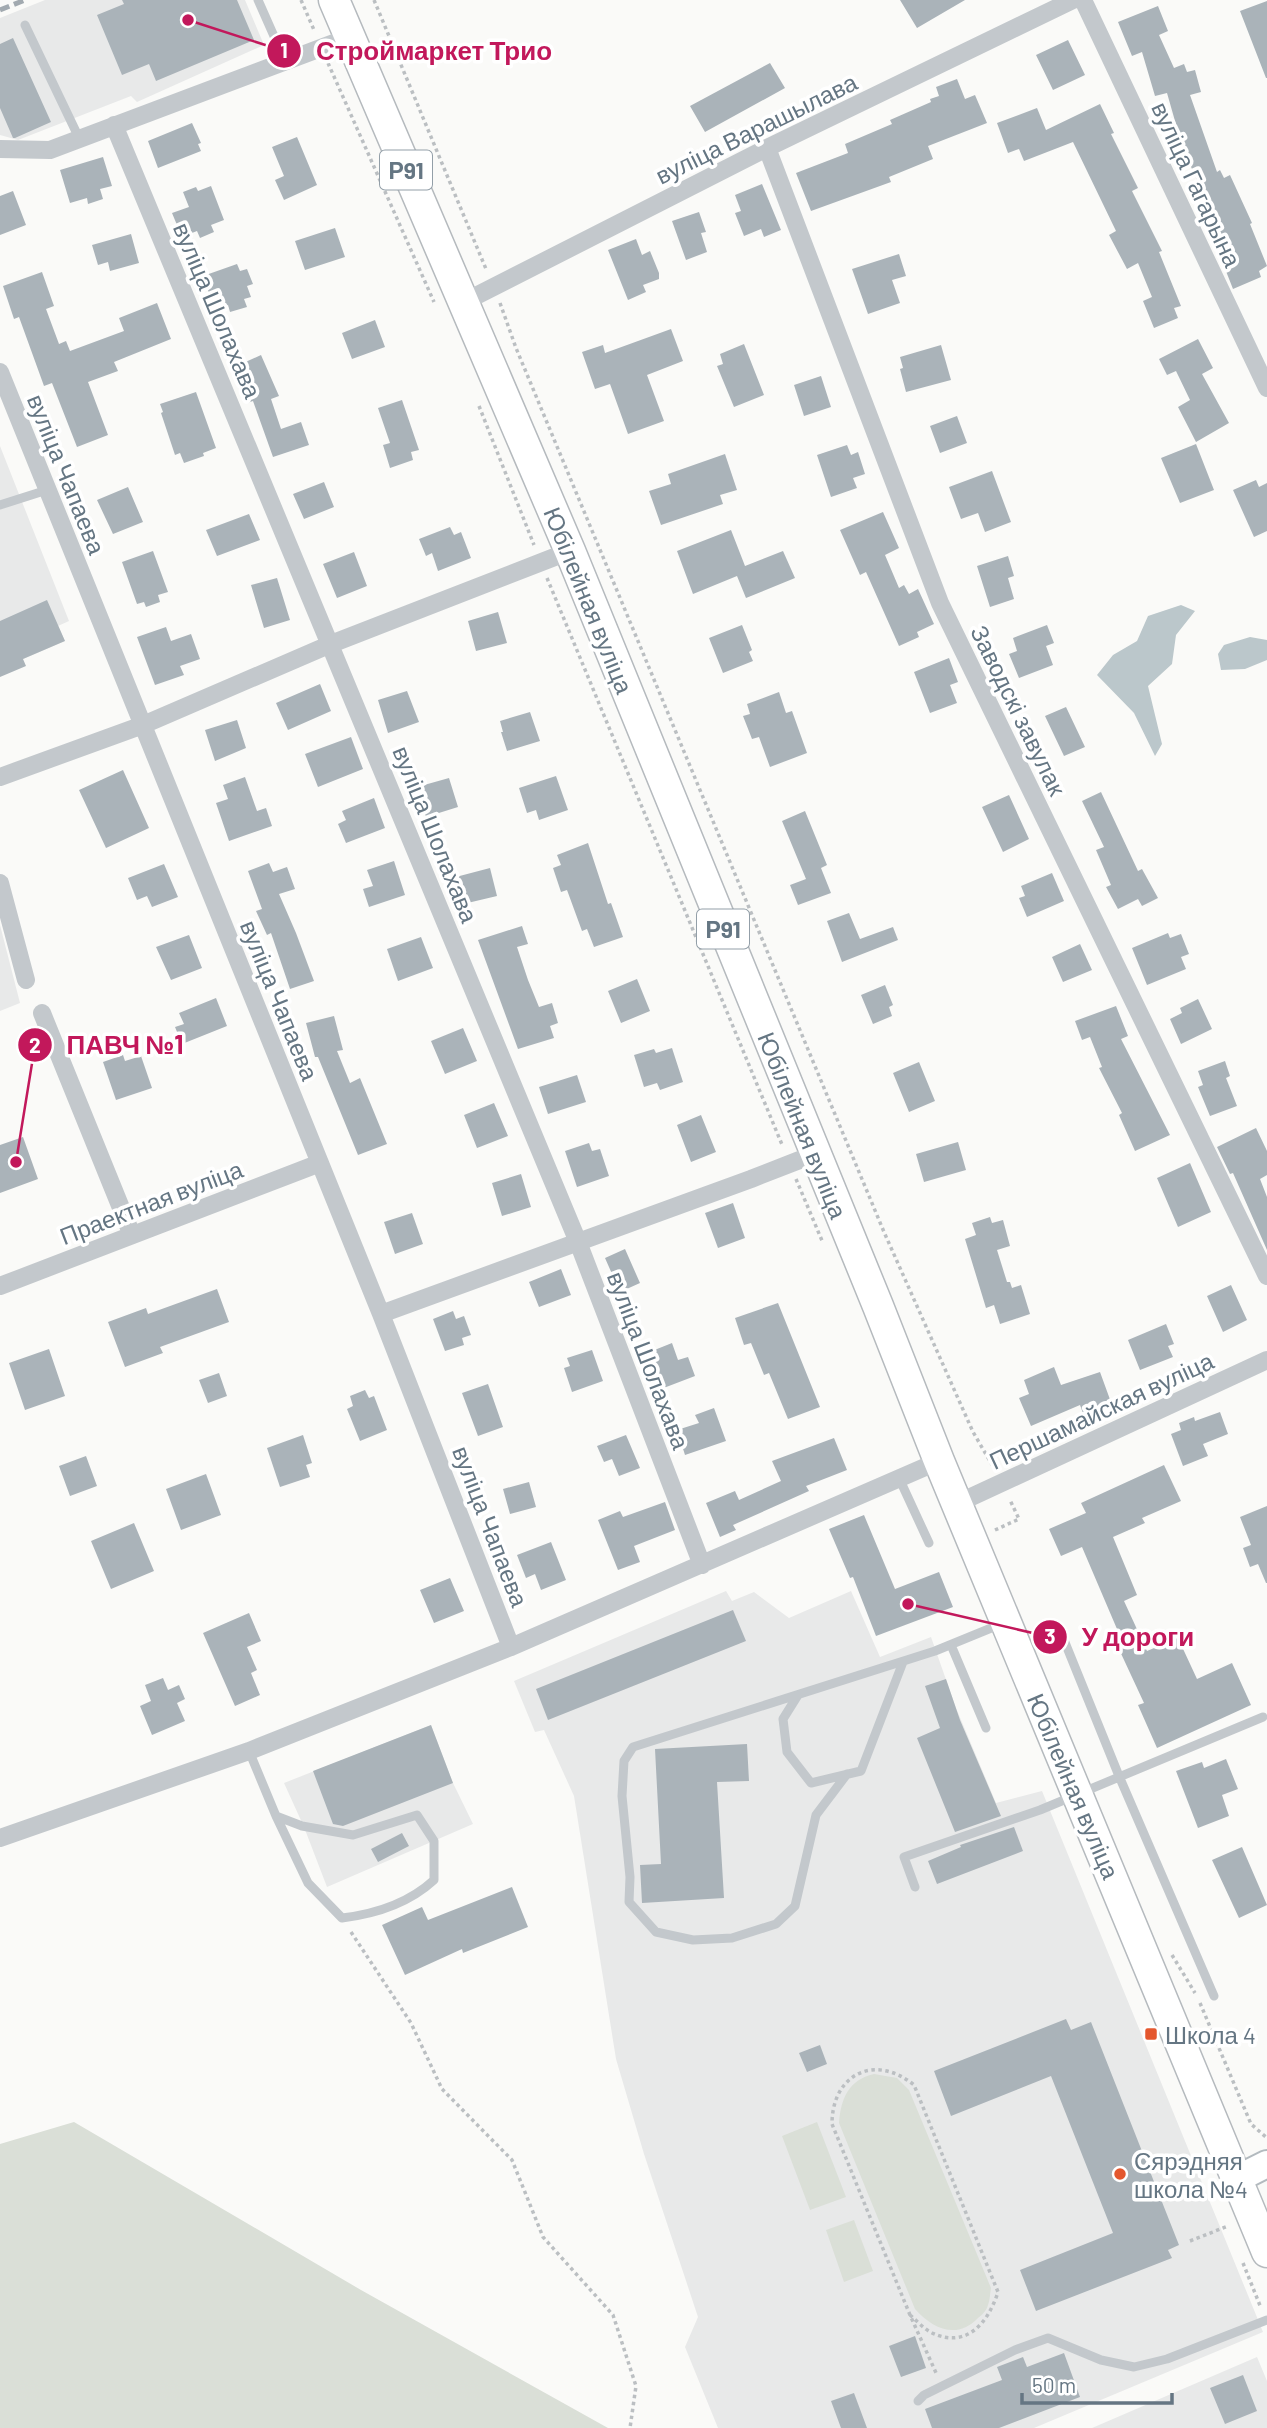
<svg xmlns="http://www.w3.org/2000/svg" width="1267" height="2428" font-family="Barlow,sans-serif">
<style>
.built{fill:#e8e9e9}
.green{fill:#dadfd7}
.water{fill:#bbc7cb}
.building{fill:#aab3b9}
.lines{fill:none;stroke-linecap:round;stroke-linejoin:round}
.secondary-casing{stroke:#b3babf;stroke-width:30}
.primary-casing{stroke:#b5babe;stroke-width:33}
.path{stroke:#bbbfc2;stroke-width:3.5;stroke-dasharray:3.5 3.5;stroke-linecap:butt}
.lane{stroke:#c3c8cc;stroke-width:9}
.street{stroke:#c3c8cc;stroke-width:18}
.secondary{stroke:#fff;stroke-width:26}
.primary{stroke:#fff;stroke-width:30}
.rail{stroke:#a2aab0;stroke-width:5;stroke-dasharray:10 5;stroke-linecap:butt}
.poi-dot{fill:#e4572e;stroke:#fff;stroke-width:2.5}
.labels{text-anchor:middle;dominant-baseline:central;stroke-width:7;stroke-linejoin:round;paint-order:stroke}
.shield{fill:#fff;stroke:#939fa8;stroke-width:2}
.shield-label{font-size:23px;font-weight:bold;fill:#657683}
.street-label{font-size:24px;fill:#657683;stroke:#fff}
.poi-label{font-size:24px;fill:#657683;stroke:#fff;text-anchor:start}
.leader{fill:none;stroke:#c2185b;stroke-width:2.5}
.callout-dot{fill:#c2185b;stroke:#fff;stroke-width:2.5}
.mark-label{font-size:21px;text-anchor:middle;font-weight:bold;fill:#fff}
.callout-label{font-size:26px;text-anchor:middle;font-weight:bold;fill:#c2185b;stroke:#fff;stroke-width:7;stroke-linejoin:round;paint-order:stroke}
</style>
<rect width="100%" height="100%" fill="#fafaf8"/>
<path class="built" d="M45 0H245L264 45 137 102 131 96 18 140 0 135V18Z
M0 446 69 621 58 626 65 641 0 669Z
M0 925 20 1003 0 1011Z
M726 1591 732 1601 754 1592 789 1618 851 1591 880 1657 931 1637 956 1708 996 1803 1042 1791 1263 2332 1034 2428H718L685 2347 698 2317 644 2154 616 2059 574 1796 544 1730 535 1732 514 1681Z
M431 1725 453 1783 473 1824 327 1887 304 1827 284 1783Z
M1257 2357 1267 2381V2428H1092Z"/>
<path class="green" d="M874 2074 897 2078 909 2090 991 2288C990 2293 990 2300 988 2305 987 2310 982 2315 978 2318 957 2340 933 2329 915 2309L839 2123C841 2099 848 2080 874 2074Z
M74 2122 361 2290 608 2428H0V2144Z
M817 2122 846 2197 810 2210 782 2136Z
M854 2220 873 2271 844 2282 826 2230Z"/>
<path class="water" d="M1181 605 1195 611 1176 635 1172 664 1148 686 1162 744 1155 756 1134 713 1097 675 1113 655 1137 641 1148 616Z
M1250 637 1267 640V660L1245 669 1221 670 1218 654 1224 645Z"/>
<path class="building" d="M122 0H237L254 40 156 81 149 64 122 75 97 15 124 4Z
M900 0H965L917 28Z
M1267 1V78H1266L1240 11Z
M1158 6 1168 31 1159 35 1174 68 1184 64 1187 72 1195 70 1201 92 1190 95 1217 172 1220 170 1224 178 1230 175 1252 223 1250 224 1267 266 1259 271 1261 277 1233 289 1222 261 1232 257 1187 158 1180 161 1169 130 1177 128 1167 93 1155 96 1142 52 1132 56 1118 22Z
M13 38 51 122 15 138H13L0 108V44Z
M1068 40 1085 75 1053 90 1036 55Z
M770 63 785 88 705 132 690 106Z
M957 79 965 99 975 95 987 123 928 146 933 159 889 177 891 182 811 211 796 173 848 153 845 144 892 124 890 120 931 102 930 99 939 96 936 87Z
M1100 104 1114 133 1111 134 1138 188 1132 191 1162 251 1159 252 1181 306 1174 308 1178 318 1154 328 1143 301 1152 297 1138 263 1127 269 1109 235 1116 231 1073 142 1024 161 1019 149 1008 153 997 123 1037 108 1046 130Z
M192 123 201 143 198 144 201 151 158 168 148 141Z
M297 137 317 185 284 200 275 180 284 176 272 147Z
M103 157 112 186 100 189 103 199 88 204 87 198 70 203 60 170Z
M762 184 781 230 764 237 761 229 744 236 735 213 741 211 735 195Z
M211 186 224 220 211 225 214 232 200 238 197 231 182 237 172 213 189 207 183 192 196 187 198 191Z
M13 191 26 225 0 235V196Z
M699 212 706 232 701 233 707 252 686 260 672 221Z
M335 228 345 257 305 270 295 241Z
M131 234 139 263 110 271 108 262 98 265 92 245Z
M636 239 642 255 650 251 659 273V279L643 285 646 292 628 300 608 250Z
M899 254 906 276 892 280 900 303 868 314 852 269Z
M237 264 240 271 247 269 253 284 247 286 251 297 244 299 247 307 230 312 228 305 215 310 203 276Z
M42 272 54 306 46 309 59 344 66 341 70 351 124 331 119 318 157 303 171 339 114 362 118 371 88 382 108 435 77 447 52 383 44 386 19 317 14 319 3 286Z
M375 320 385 347 352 359 342 333Z
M671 329 683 361 647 375 664 421 628 434 610 384 595 389 582 352 603 345 605 353Z
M1198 339 1213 368 1202 374 1229 423 1196 442 1178 407 1190 400 1176 371 1167 375 1159 359Z
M744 344 764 395 734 407 717 366 723 364 720 354Z
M941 345 951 380 906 392 900 369 903 368 900 357Z
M261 355 279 396 271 399 281 429 301 422 309 445 273 457 253 401 247 403 240 386 249 382 241 364Z
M821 376 831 407 804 416 794 385Z
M196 392 216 448 203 453 204 456 184 463 180 453 175 455 161 413 163 412 160 404Z
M402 400 419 450 411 452 413 460 390 468 383 445 390 443 378 408Z
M957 416 967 443 940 453 930 426Z
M1196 444 1214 490 1180 503 1161 458Z
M847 445 851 455 858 452 865 474 853 478 857 488 831 497 817 455Z
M725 454 737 490 720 495 723 504 661 525 649 491 671 484 668 474Z
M992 471 1011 522 985 532 978 513 961 519 949 487Z
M1256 480 1259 487 1267 483V531L1254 537 1233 490Z
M324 482 334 507 304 519 293 494Z
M128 487 143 522 113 534 97 500Z
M883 512 899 548 885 555 899 588 904 585 909 594 918 589 934 624 917 632 919 637 899 646 866 572 860 575 840 530Z
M249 514 260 540 217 556 206 530Z
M450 527 454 535 461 532 471 558 438 571 432 553 426 556 419 539Z
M731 530 745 566 783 551 795 578 746 598 737 576 693 594 677 551Z
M153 551 168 592 158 595 160 602 146 607 144 602 137 604 122 562Z
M354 552 367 586 337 598 323 564Z
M1008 556 1014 576 1008 578 1014 599 990 607 977 566Z
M277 578 290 620 264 628 251 585Z
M47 600 65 641 23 659 26 666 0 677V621Z
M498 612 507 643 476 651 468 621Z
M742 625 752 650 749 652 753 661 723 673 709 638Z
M1047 625 1054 643 1046 646 1053 665 1019 678 1009 654 1017 651 1013 638Z
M166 627 171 641 191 634 200 659 180 666 184 675 155 685 137 637Z
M949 658 958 682 950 685 957 703 930 713 914 672Z
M320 684 331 711 288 730 276 703Z
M407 691 419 722 388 733 378 700Z
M779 692 786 713 792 711 807 753 770 767 759 737 752 739 743 716 750 714 747 704Z
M1066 707 1085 747 1064 756 1045 716Z
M530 712 540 741 507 751 501 732H503L500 721Z
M237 720 246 748 215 761 205 730Z
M351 737 363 769 318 787 305 754Z
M123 770 149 828 106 848 79 790Z
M556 776 568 810 539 820 536 810 527 813 519 788Z
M245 777 257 811 266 808 272 826 229 841 216 803 228 799 223 785Z
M449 778 458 807 426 817 417 787Z
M1101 792 1138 871 1142 869 1158 898 1142 906 1138 899 1118 909 1106 887 1111 885 1096 850 1104 847 1082 801Z
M1009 795 1029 839 1003 852 982 807Z
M374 798 385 828 346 843 338 824 346 820 342 811Z
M805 811 827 865 821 868 831 893 798 905 790 885 806 879 782 821Z
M588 843 608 904 611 903 623 937 594 947 587 929 582 931 567 890 561 892 553 868 561 865 557 855Z
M394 861 405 895 369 907 363 889 373 886 367 870Z
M269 863 273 872 287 867 295 889 279 894 296 933 314 981 290 989 271 933 267 935 256 911 262 909 248 871Z
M164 864 178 897 152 907 147 896 137 900 128 878Z
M490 868 497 896 459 905 452 878Z
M1052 873 1064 901 1027 917 1019 898 1025 896 1021 886Z
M849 913 860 939 893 927 898 940 842 962 827 921Z
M522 926 528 944 517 947 528 980 539 1007 552 1003 558 1023 550 1026 554 1038 518 1049 478 940Z
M1168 933 1170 938 1181 934 1189 954 1181 957 1186 969 1147 985 1132 948Z
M189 935 202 968 171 980 156 947Z
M421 937 433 968 398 981 387 949Z
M1080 944 1092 970 1063 982 1052 957Z
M637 979 650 1011 621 1023 608 991Z
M885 985 893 1005 889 1007 892 1016 873 1024 861 995Z
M216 998 227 1026 182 1044 175 1027 184 1024 179 1013Z
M1198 999 1212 1029 1181 1044 1170 1019 1182 1013 1180 1008Z
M1116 1006 1128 1036 1121 1039 1170 1135 1135 1151 1119 1115 1122 1113 1099 1068 1102 1067 1090 1037 1082 1040 1075 1021Z
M334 1016 343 1050 337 1051 350 1083 360 1078 387 1144 358 1155 318 1057H315L306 1023Z
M463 1028 477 1061 445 1074 431 1041Z
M672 1048 683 1082 660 1090 657 1083 644 1087 634 1055 654 1049 656 1053Z
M123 1055 125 1061 141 1056 152 1088 116 1100 103 1062Z
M1225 1061 1230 1076 1226 1078 1237 1106 1210 1116 1198 1087 1203 1085 1198 1071Z
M919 1062 935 1101 909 1112 893 1073Z
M577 1075 586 1102 548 1114 539 1087Z
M494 1103 508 1136 477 1148 464 1115Z
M701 1115 716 1152 691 1162 677 1125Z
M1256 1128 1267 1151V1175L1260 1179 1267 1197V1250L1233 1173 1230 1174 1217 1147Z
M23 1137 38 1179 0 1193V1145Z
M958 1142 966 1170 924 1182 916 1154Z
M589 1143 592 1151 600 1149 609 1176 577 1187 565 1151Z
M1190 1163 1211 1212 1178 1227 1157 1178Z
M521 1174 531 1207 502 1216 492 1183Z
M733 1203 745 1238 718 1248 705 1213Z
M412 1213 423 1244 395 1254 384 1222Z
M990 1217 992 1223 1003 1220 1010 1246 997 1250 1007 1282H1010L1012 1288 1021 1285 1030 1314 1000 1324 994 1305 986 1308 965 1239 976 1235 972 1223Z
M625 1249 640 1283 620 1292 605 1258Z
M561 1269 571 1295 539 1307 529 1282Z
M1231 1285 1247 1320 1223 1332 1207 1296Z
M217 1289 229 1322 160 1347 163 1353 125 1367 108 1322 146 1308 148 1314Z
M778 1303 820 1407 788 1419 769 1373 764 1375 751 1343 744 1345 735 1318Z
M453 1311 456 1319 464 1316 471 1335 462 1338 464 1345 445 1351 433 1319Z
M1166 1324 1174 1344 1168 1346 1173 1357 1140 1370 1128 1340Z
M672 1343 678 1360 688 1357 695 1376 661 1389 647 1353Z
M49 1349 65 1396 25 1410 9 1363Z
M592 1350 603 1381 572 1392 564 1368 570 1366 567 1358Z
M1054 1367 1061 1385 1100 1372 1112 1405 1084 1416 1080 1405 1031 1426 1019 1398 1029 1394 1024 1380Z
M219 1373 227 1396 208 1403 199 1380Z
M488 1384 503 1427 478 1436 462 1393Z
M365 1390 369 1398 374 1396 387 1430 360 1441 347 1409 353 1406 350 1396Z
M714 1408 726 1441 685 1455 677 1430 699 1423 695 1415Z
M1220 1412 1228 1434 1203 1444 1208 1456 1183 1466 1171 1434 1181 1430 1179 1423 1194 1417 1195 1421Z
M303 1435 312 1463 306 1465 310 1477 280 1487 267 1448Z
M626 1435 640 1468 619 1476 612 1459 604 1462 597 1446Z
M834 1438 847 1470 806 1486 809 1491 733 1525 736 1530 720 1537 706 1503 735 1491 739 1500 781 1481 772 1461Z
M86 1456 97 1486 70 1496 59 1466Z
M1164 1465 1181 1501 1142 1518 1145 1523 1113 1537 1137 1595 1124 1601 1147 1651 1178 1638 1197 1679 1232 1663 1251 1705 1157 1748 1138 1705 1144 1703 1111 1632 1117 1629 1082 1547 1061 1556 1049 1529 1086 1513 1081 1503Z
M206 1474 221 1515 181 1530 166 1489Z
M529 1482 536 1507 510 1514 503 1489Z
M665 1502 675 1530 634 1546 640 1562 618 1570 598 1520 620 1511 623 1517Z
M1267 1506V1583H1266L1258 1564 1250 1567 1243 1548 1251 1545 1240 1517Z
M864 1515 895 1589 939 1572 953 1607 876 1636 853 1577 850 1578 829 1529Z
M134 1523 154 1571 111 1589 91 1541Z
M551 1542 566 1580 541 1590 535 1574 526 1578 517 1555Z
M450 1578 464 1611 434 1623 420 1590Z
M733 1610 746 1641 548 1720 536 1689Z
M249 1613 261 1641 247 1647 257 1670 251 1673 260 1695 235 1706 203 1633Z
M163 1678 168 1690 179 1685 185 1699 177 1703 185 1721 152 1735 140 1706 151 1701 145 1685Z
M946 1679 960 1720 1001 1816 955 1832 917 1738 940 1728 925 1686Z
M431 1725 453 1783 343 1826 333 1824 313 1771Z
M747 1744 749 1781 717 1782 724 1898 642 1903 640 1865 661 1864 655 1749Z
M1226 1759 1238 1789 1222 1795 1229 1816 1198 1828 1176 1771 1202 1762 1204 1768Z
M1014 1827 1023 1851 937 1884 928 1861 961 1847 960 1845Z
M402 1833 409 1846 378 1862 371 1849Z
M1242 1847 1267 1905 1239 1918 1212 1860Z
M512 1887 528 1927 463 1953 462 1949 405 1975 382 1925 422 1907 428 1920Z
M1066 2019 1071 2030 1091 2022 1179 2245 1168 2250 1172 2258 1036 2311 1020 2270 1113 2233 1051 2076 951 2116 934 2071Z
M820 2045 827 2064 807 2072 799 2053Z
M915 2336 926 2368 901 2377 889 2346Z
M1064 2353 1080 2397 999 2428H932L925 2409 1002 2380 997 2367 1023 2357 1027 2367Z
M1243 2375 1257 2411 1225 2424 1210 2388Z
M854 2393 867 2428H841L831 2401Z"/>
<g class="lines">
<defs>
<path id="secondary" d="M1237 2179 1267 2164"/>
<path id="primary" d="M334 0 570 551 878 1306 939 1461 1267 2252"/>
</defs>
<use href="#secondary" class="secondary-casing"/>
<use href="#primary" class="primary-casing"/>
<path class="path" d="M301 0 314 30
M374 0 486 269
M328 63 434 302
M500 303 516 348 884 1232 973 1432 994 1468
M479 406 534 545
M547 578 783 1147
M796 1179 823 1243
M995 1530 1019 1519 1010 1500
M351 1932 411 2023 442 2089 512 2160 543 2237 613 2315 636 2386 630 2428
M1172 1955 1195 1993
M1200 2003 1251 2124 1267 2138
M1190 2241 1228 2226
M1243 2263 1261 2308
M910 2315C917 2321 924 2329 932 2333 967 2349 988 2323 998 2292L914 2085C875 2053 832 2074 832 2124L910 2315 937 2375"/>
<path class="lane" d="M258 0 285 61
M25 25 79 138
M0 505 47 490
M899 1478 929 1543
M1064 1640 1119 1776 1214 1996
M951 1645 986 1728
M798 1695 783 1719 787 1752 811 1783 861 1771 903 1662
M249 1751 276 1816 302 1826 353 1835 417 1815 434 1841V1880C409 1903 375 1914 342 1918L308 1883 276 1816
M847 1774 816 1815 795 1906 776 1924 732 1938 693 1940 656 1932 629 1902 630 1877 622 1796 624 1761 633 1747 935 1651 1001 1624
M915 1887 904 1857 1040 1810 1263 1717
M918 2401 924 2395 1015 2350 1048 2338 1101 2360 1134 2367 1167 2359 1267 2320"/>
<path class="street" d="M1083 0 1267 388
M114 125 578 1242 702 1565
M767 148 940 603 1267 1276
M0 149 50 150 350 37
M462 303 767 148 1073 0
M0 372 381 1314 511 1647
M0 777 143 725 331 644 570 551
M0 883 26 980
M42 1013 132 1235
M0 1286 320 1163
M381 1314 751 1179 815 1154
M956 1504 1267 1360
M0 1838 249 1751 511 1647 939 1461"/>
<use href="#secondary" class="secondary"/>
<use href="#primary" class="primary"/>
<path class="rail" d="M0 10 25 0"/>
</g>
<g class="poi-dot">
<rect x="1144" y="2027" width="14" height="14" rx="3.5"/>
<circle cx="1120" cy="2174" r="7"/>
</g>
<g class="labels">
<g class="shield">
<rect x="380" y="150.5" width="52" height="39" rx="5"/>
<rect x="697" y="909.5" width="52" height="39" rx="5"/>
</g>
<g class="shield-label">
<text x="406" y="170">Р91</text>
<text x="723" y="929">Р91</text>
</g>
<g class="street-label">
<text transform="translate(756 128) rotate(-26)">вуліца Варашылава</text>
<text transform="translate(1197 184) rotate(65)">вуліца Гагарына</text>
<text transform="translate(218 310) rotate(67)">вуліца Шолахава</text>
<text transform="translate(67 474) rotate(68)">вуліца Чапаева</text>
<text transform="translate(589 600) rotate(68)">Юбілейная вуліца</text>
<text transform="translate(1019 710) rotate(64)">Заводскі завулак</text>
<text transform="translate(436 834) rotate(68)">вуліца Шолахава</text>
<text transform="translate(280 1000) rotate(68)">вуліца Чапаева</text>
<text transform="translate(803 1125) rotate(68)">Юбілейная вуліца</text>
<text transform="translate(151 1202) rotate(-21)">Праектная вуліца</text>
<text transform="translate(649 1360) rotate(69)">вуліца Шолахава</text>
<text transform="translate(1101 1410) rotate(-25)">Першамайская вуліца</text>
<text transform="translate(491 1526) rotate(69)">вуліца Чапаева</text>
<text transform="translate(1074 1786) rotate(67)">Юбілейная вуліца</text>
</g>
<g class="poi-label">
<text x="1165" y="2034">Школа 4</text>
<text x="1134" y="2160">Сярэдняя<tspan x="1134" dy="28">школа №4</tspan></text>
</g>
</g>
<path class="leader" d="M188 20L284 51M16 1162L35 1045M908 1604L1050 1637"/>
<g class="callout-dot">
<circle cx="188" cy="20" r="7"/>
<circle cx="16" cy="1162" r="7"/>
<circle cx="908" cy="1604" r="7"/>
<circle cx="284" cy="51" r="18"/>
<circle cx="35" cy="1045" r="18"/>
<circle cx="1050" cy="1637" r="18"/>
</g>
<g class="mark-label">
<text x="284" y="58">1</text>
<text x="35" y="1053">2</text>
<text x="1050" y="1644">3</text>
</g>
<g class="callout-label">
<text x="434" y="60">Строймаркет Трио</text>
<text x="125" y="1054">ПАВЧ №1</text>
<text x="1138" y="1646">У дороги</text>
</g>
<path d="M1022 2393v10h150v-10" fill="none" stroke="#657683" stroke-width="3.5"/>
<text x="1032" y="2393" font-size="21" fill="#657683" stroke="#ffffff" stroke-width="5" paint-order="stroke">50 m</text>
</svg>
